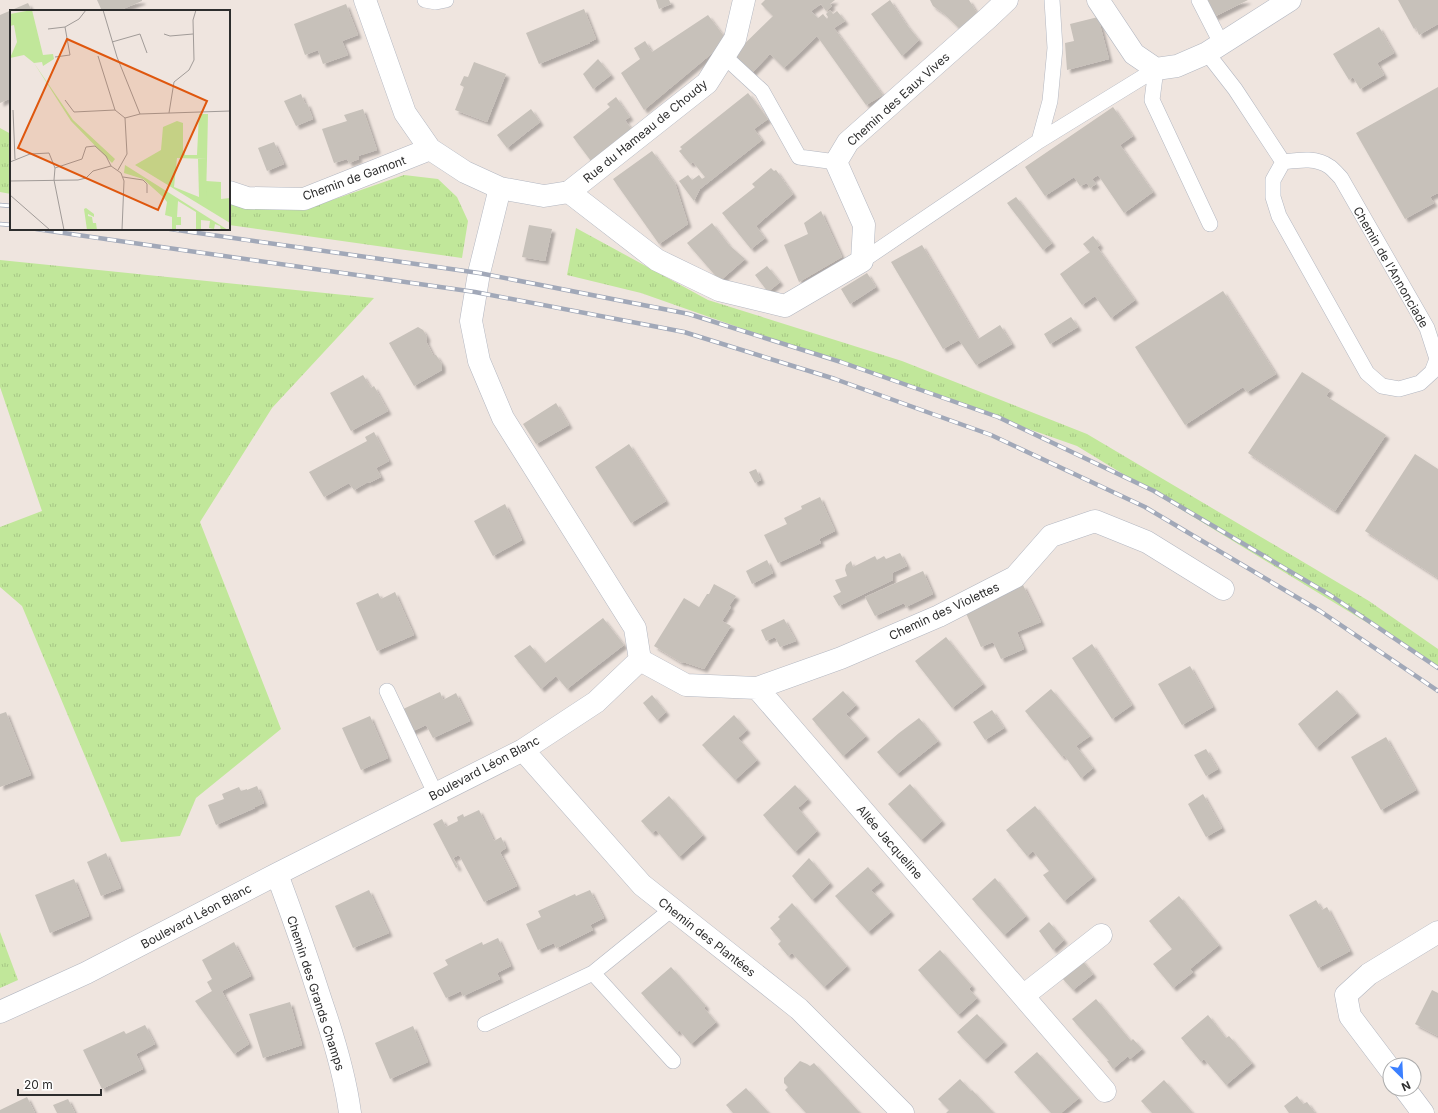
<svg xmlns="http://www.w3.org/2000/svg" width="1438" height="1113" font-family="Inter,sans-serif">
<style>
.grass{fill:url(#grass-tufts)}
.building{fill:#c7c1ba;filter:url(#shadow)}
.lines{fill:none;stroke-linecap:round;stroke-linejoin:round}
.service-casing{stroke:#b3b7c1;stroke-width:16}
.minor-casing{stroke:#b3b7c1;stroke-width:23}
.service{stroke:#fff;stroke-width:15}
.minor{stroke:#fff;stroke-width:22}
.rail-casing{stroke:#a1a8b8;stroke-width:4.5}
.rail{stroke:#fff;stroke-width:3;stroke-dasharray:9;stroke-linecap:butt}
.labels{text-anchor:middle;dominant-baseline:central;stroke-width:3;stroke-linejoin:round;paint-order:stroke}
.street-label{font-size:12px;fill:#2d2d2d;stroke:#fff}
.inset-road{fill:none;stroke:#a19b98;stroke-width:1}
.view{fill:#df570e;fill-opacity:0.15;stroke:#df570e;stroke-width:2}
.inset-edge{fill:none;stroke:#2d2d2d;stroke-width:2}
</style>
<defs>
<pattern id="grass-tufts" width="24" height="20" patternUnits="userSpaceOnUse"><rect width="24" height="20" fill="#c1e79a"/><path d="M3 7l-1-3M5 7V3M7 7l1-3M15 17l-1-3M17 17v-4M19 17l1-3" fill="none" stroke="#a6c685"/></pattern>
<filter id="shadow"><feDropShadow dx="3.5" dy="3.5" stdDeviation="1" flood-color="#0004"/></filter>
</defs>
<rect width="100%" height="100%" fill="#efe5df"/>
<path class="grass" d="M0 128 11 134V194L0 192Z
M404 175 438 179 457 197 468 221 462 258 229 225V203L315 206Z
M576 228 708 300 902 361 1087 434 1369 601 1438 649V669L1412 650 1077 446 641 293 567 275Z
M0 260 374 298 272 408 200 522 281 729 196 798 180 836 121 842 22 606 0 587V527L42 511 0 387Z
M0 932 18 980 0 988Z"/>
<path class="building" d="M97 0H142V1L118 11H102Z
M656 0H669L671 4 659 9Z
M765 0H835L830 4 832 6 826 11 821 4 811 11 818 18 823 14 827 19 828 17 826 14 830 10 833 14 837 11 845 21 834 28 883 95 866 105 817 36 784 68 770 54 750 75 731 57 773 16 761 4Z
M890 0 906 24 919 40 902 56 871 14Z
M930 0H969L978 15 959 28 943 13 933 6Z
M1206 0H1248L1214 17Z
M1398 0H1438V24L1419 35 1416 27 1414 29Z
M28 3 32 11H11V98L0 103V15Z
M346 4 358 35 342 41 348 55 323 64 318 50 305 55 294 24Z
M584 9 596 39 590 42V43L539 64 526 33Z
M708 15 726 39 710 55 644 110 621 73 640 59 634 48 645 41 652 52Z
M1098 17 1109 59 1067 70 1065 43 1074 41 1070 24Z
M1379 27 1394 53 1377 63 1384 75 1360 89 1353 77 1349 80 1333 54Z
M598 59 611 75 593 89 583 74Z
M474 62 506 74 487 122 455 110 464 87 460 85 464 76 468 77Z
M1438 87V193L1430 197 1434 203 1405 219 1356 133Z
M748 93 768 119 754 129 762 140 700 189 694 201 679 181 688 175 692 180 699 175 702 179 705 177 693 162 690 164 679 151 682 149 680 147Z
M301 94 305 104 307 103 313 119 296 126 284 101Z
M616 97 630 117 625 120 632 130 591 161 573 137 610 107 607 104Z
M1113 107 1133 136 1120 145 1153 192 1124 213 1098 175 1092 179 1096 184 1090 188 1087 183 1080 186 1074 177 1045 196 1025 167Z
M363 109 377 150 358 156 359 159 349 163 347 159 334 163 322 129 347 121 344 115Z
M531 109 540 122 507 148 497 135Z
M274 142 284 164 267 171 258 148Z
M652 151 675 183 688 224 659 244 613 179Z
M771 168 774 171 776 170 793 194 756 226 765 238 751 249 722 213 755 187 752 184Z
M1016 197 1052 243 1043 250 1007 203Z
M821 211 842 257 799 282 784 245 808 234 804 223Z
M712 223 729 245 745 259 720 281 687 243Z
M529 225 552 229 545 261 522 257Z
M1093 236 1100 245 1097 247 1135 300 1111 318 1095 296 1082 305 1060 274 1090 252 1083 244Z
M922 245 978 339 1000 325 1012 344 976 365 959 340 943 349 891 262Z
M767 266 780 282 768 292 755 275Z
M867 273 876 287 850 304 841 289Z
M1223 291 1276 374 1247 392 1243 387 1185 425 1135 347Z
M1071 317 1078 327 1050 344 1044 334Z
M418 327 423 330 427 337 426 341 433 355H436L442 364V370L414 386 389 343Z
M1302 372 1330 390 1326 396 1386 435 1335 511 1248 453Z
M363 375 371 388 374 386 388 411 351 431 330 393Z
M556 403 569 425 536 444 523 424Z
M374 432 389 461 376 468 381 477 369 483 368 482 354 490 349 483 324 497 309 472 367 441 365 437Z
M629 444 666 501 631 523 595 467Z
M1415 454 1438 469V578L1365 531Z
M756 469 761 480 755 483 749 472Z
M820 497 835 531 819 539 821 543 778 563 764 535 787 524 784 518 802 509 801 506Z
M505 504 522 540 493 556 474 521Z
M900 553 907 566 892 573 893 575 892 577 893 580 839 606 833 596 841 592 835 580 847 576 845 570 846 565 851 561 853 567 875 556 877 560 884 556 886 559Z
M767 560 773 573 752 584 746 571Z
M923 571 933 594 906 607 904 603 875 616 865 597Z
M714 584 736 596 729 606 731 607 722 621 731 626 704 669 683 662 682 663 654 646 684 598 699 607 707 594H709Z
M1023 585 1041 622 1017 632 1024 649 1001 659 993 642 981 647 965 611Z
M395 592 414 635 377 651 356 603 378 593 381 599Z
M603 618 624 645 567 689 556 676 541 689 514 656 530 645 545 663Z
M784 619 796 641 780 647 775 637 766 641 761 630Z
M946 637 983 684 952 708 915 661Z
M1092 644 1132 705 1112 719 1072 658Z
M1190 666 1213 707 1182 725 1158 684Z
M1051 689 1090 736 1076 746 1093 768 1081 778 1064 755 1062 757 1025 711Z
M1337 690 1357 713 1316 748 1298 724Z
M843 691 856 705 846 714 866 736 843 756 812 719Z
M440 692 443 700 456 693 470 721 433 738 426 725 411 732 401 710Z
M652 695 666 712 657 720 643 703Z
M992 710 1004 728 985 740 973 722Z
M6 712 31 775 0 787V714Z
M734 715 747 730 738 738 757 760 735 780 702 745Z
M370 716 388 758 361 770 342 728Z
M919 718 938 741 897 774 877 752 899 733Z
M1386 737 1416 790 1381 810 1351 757Z
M1206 749 1218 769 1206 776 1194 755Z
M910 784 942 821 921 840 888 804Z
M795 785 808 799 798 808 817 831 795 852 763 815Z
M257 786 264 803 255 807V808L216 825 208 805 224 799 222 794 239 787 241 791 247 789V790Z
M1203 794 1222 828 1206 837 1188 804Z
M669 796 703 835 679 857 656 830 652 833 641 821Z
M1035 806 1093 877 1064 901 1043 875 1049 871 1033 851 1027 856 1006 830Z
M479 810 494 841 501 837 506 848 500 852 517 886 484 902 459 855 453 858 458 867 456 868 433 824 442 819 446 827 458 821 457 817 463 814 464 817Z
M106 853 121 888 101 896 87 862Z
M809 858 830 883 812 900 792 876Z
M868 867 881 882 871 890 891 912 868 932 835 896Z
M995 878 1026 916 1004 935 972 899Z
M74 879 89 916 50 933 35 895Z
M369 890 389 933 353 948 335 906Z
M590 890 604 918 590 925 593 930 561 946 556 948 554 943 538 950 526 924 541 917 538 911 575 894 576 896Z
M1179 896 1219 945 1190 969 1193 972 1173 988 1153 964 1172 949 1149 921Z
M1316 900 1322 910 1327 907 1350 951 1318 968 1289 915Z
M792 903 847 966 824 987 792 953 788 956 778 944 781 941 770 928 780 919 778 917Z
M1049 922 1064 940 1053 950 1039 931Z
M498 938 511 966 497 973 500 979 463 996 461 991 446 998 433 973 448 965 445 960 482 942 483 945Z
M234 942 251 976 222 991 249 1044 234 1054 195 1001 212 991 207 982 212 979 202 960Z
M940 950 972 986 969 989 977 998 958 1015 918 970Z
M1081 959 1093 974 1073 990 1061 977Z
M671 967 706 1006 704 1008 716 1022 691 1044 679 1030 677 1033 641 993Z
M1432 990 1438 993V1036L1415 1024Z
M1096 999 1131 1041 1133 1039 1142 1049 1130 1059 1128 1056 1113 1069 1107 1061H1109L1072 1019Z
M290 1002 302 1045 263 1058 249 1014Z
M977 1014 1004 1042 984 1060 957 1032Z
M1208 1015 1226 1038 1229 1036 1252 1063 1226 1085 1204 1059 1201 1062 1181 1038Z
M145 1025 155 1044 136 1054 143 1069 102 1089 83 1050 124 1031 126 1034Z
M413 1026 428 1062 390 1079 375 1043Z
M1037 1052 1079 1098 1061 1113H1051L1014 1072Z
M800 1061 807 1064 810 1066 814 1063 860 1113H806L785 1090 788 1087 784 1083V1078Z
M960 1079 971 1091 972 1090 994 1113H946L949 1110 938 1099Z
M1164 1080 1193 1113H1152L1141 1101Z
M746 1088 769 1113H733L726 1105Z
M1297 1096 1303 1104 1307 1102 1315 1113H1289L1284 1106Z
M27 1097 35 1113H0V1110Z
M68 1099 75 1113H57L53 1105Z"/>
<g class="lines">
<defs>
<path id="service" d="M425 0 436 2 446 0
M1199 0 1221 43
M1207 53 1235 89 1283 162 1273 180V197L1279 216 1367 373 1382 386 1399 389 1420 383 1432 372 1437 359 1427 328 1341 178C1338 175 1334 170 1330 167 1316 157 1299 160 1283 162
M724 56 762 91 799 157 836 162
M1156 69 1152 100 1210 224
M1039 141 1050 101 1055 48 1052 0
M862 261 1039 141 1156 69
M387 691 436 795
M593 973 673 1061
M485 1024 593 973 672 909"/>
<path id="minor" d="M365 0 405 113 430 149 465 172 500 188 544 196 569 192
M1098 0 1134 54 1156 69 1177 66 1207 53 1290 0
M229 192 247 198 304 199 430 149
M569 192 657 260 719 290 785 306 862 261 864 225 836 162 848 142 988 18 1007 0
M569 192 707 83 735 39 744 0
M640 660 686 685 757 688 841 658 939 616 1015 577 1051 536 1095 521 1147 542 1223 589
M757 688 1105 1091
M523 750 642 885 799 1009 903 1113
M277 874C293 917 308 960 322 1004 334 1039 345 1075 350 1113
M1023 996 1101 935
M0 1012 86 973 277 874 523 750 596 702 640 660 635 628 503 418 479 361 471 321 479 273 500 188
M1390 1069 1350 1016 1346 995 1369 974 1438 932
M1405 1089 1423 1113"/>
</defs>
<use href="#service" class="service-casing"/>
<use href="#minor" class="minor-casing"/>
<use href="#service" class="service"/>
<use href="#minor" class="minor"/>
<defs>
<path id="rail" d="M0 205 11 206
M0 224 11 225
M36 229 475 292 684 332 835 379 991 435 1145 507 1320 611 1438 691
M170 229 479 273 689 314 841 362 998 417 1154 491 1330 595 1438 668"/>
</defs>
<use href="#rail" class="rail-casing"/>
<use href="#rail" class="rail"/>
</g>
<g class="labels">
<g class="street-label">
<text transform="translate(898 99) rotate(-42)">Chemin des Eaux Vives</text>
<text transform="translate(645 131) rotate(-39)">Rue du Hameau de Choudy</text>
<text transform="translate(354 178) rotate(-20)">Chemin de Gamont</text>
<text transform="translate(1391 267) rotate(60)">Chemin de l'Annonciade</text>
<text transform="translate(944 611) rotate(-25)">Chemin des Violettes</text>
<text transform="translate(484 768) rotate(-28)">Boulevard Léon Blanc</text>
<text transform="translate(890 842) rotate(49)">Allée Jacqueline</text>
<text transform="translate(196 916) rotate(-28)">Boulevard Léon Blanc</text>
<text transform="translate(707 937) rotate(38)">Chemin des Plantées</text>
<text transform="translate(316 993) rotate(72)">Chemin des Grands Champs</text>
</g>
</g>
<g transform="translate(10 10)">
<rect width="220" height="220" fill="#efe5df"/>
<path d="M24 53 63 110 105 149 102 153 61 111ZM189 104H198L197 149 167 148 164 177 189 187H196V171L211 172V189L220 188V213L125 155 151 140 153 117 167 111 173 113V140L175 145H187ZM115 155 218 220H211L210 216 205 214 204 219 199 218 200 211 191 210V220H186V202L168 191 167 207H171V215H166V220H162V207L155 205 157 192 153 187 133 169 114 163ZM76 198 84 204V207L78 204V206L82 207 83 213H86L87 220H77L74 199Z" fill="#c1e79a"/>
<path d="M22 0 33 45 43 44 44 49 33 56 32 52 24 53 14 45 0 48 7 32 4 15 0 16V4Z" fill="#c1e79a"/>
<path d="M188 149H197L196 187H189Z" fill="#c1e79a"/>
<path class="inset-road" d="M93 0 107 47 130 104M38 19 55 17M154 24 160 26 183 24M102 32 130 24 137 43M88 46 105 100M45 47 60 45 55 17 69 9 76 0M55 90 64 102 105 100 115 108M3 100 5 149M159 103 164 72 179 60 184 50 183 10 186 0M0 152 20 144 39 143 45 158 44 170 54 220M101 156 111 163 114 171 112 220M45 158 72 149 76 137 85 136 96 146 101 156M108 160 117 144 115 108 130 104 220 101M113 167 133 170 137 174V183M0 171 68 170 76 168 83 161 101 156M0 185 40 220"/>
<path class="view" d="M57 29 197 91 148 200 8 138Z"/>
<rect width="220" height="220" class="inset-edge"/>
</g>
<g transform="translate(1402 1077) rotate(156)"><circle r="19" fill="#ffffff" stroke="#ababab"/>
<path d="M0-3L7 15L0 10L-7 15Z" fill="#3c80ff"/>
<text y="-6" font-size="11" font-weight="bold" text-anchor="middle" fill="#2d2d2d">N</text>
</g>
<path d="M18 1089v6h83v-6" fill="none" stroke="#2d2d2d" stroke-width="2"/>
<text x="24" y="1089" font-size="12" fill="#2d2d2d" stroke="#ffffff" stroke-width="3" paint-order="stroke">20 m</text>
</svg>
